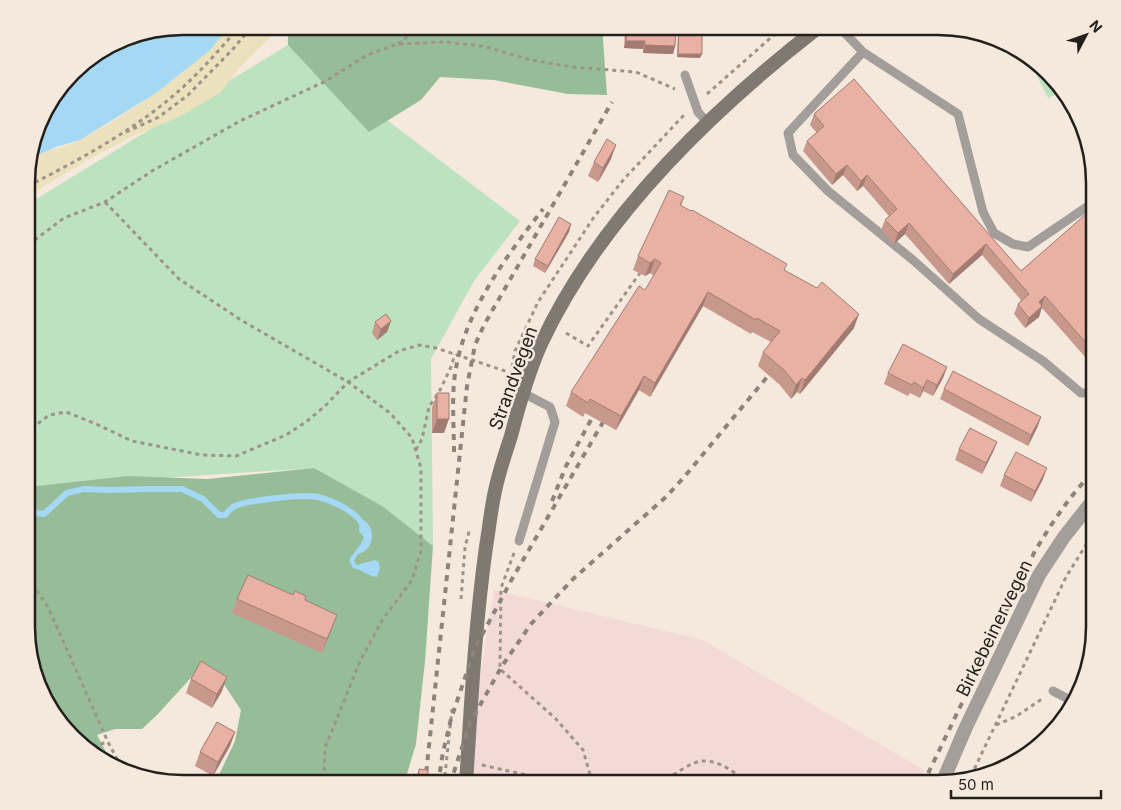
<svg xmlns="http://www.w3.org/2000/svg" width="1121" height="810" font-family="Inter,sans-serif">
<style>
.commercial{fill:#f4dad7}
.green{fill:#bde2bf}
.forest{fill:#96bd98}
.sand{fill:#ebe1bc}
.water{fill:#a4d8f5}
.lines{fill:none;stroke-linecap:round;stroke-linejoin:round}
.stream{stroke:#a4d8f5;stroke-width:6}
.path{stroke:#9c948b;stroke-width:3;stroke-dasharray:4 4;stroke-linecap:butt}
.service{stroke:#a39e99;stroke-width:9}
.tertiary{stroke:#a39e99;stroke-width:14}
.secondary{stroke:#807971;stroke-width:14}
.rail{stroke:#8c847b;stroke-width:4;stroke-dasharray:6 6;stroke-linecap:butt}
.wall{fill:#c8988d}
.shaded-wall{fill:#a27c73}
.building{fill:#e8b1a4;stroke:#a27c73}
.labels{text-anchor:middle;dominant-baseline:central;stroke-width:5;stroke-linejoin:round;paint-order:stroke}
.street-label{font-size:18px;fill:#231f1a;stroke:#f4e9dc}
.rim{fill:none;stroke:#231f1a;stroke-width:2.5}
</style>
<rect width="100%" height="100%" fill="#f4e9dc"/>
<path class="commercial" d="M494 590 703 640 924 770 917 784H472L479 683Z"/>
<path class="green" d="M288 45 520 221 474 281 431 359 433 546 314 468 28 487V204Z
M1026 54 1034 59 1061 92 1048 98Z"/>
<path class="forest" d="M288 26H602L607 95 568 94 494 80 440 77 421 100 369 132 288 45Z
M314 468 382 506 433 546 425 661 416 744 404 784 348 780 345 783H220L218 777 235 741 241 710 221 680 198 670 157 715 142 729H115L97 735 114 767 87 751 47 705 28 647V487L128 476 207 479Z"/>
<path class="sand" d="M230 26H272L270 38 240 67 221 92 181 116 131 137 86 161 28 196 29 159C46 150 65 148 82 139 137 109 189 73 230 26Z"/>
<path class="water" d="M183 26H230L209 51 156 93 80 140 56 147 29 159 47 105 80 65 132 35Z
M359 518C377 523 376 550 358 554L354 561 357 565 375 560 379 562 380 568 377 577C368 576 362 570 353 568L349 560 362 542 364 537 359 531 360 522Z"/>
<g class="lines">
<path class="stream" d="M28 512 44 514 67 493 84 489 111 490 148 489H182L203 499 219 515H225C227 513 230 509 233 507 245 500 304 494 318 497 334 501 355 511 363 525"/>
<path class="path" d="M398 44 421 26
M707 94 783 27
M126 132 159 117 188 95 233 49 252 26
M28 186C81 159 138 128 182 88 203 69 222 47 240 26
M105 202 179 279 241 320 348 382 390 413 412 438 421 468V551L412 580 383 619 360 661 325 748 324 783
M28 245 64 218 105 202 152 171 240 121 326 81 367 55 398 44 445 42 482 46 531 60 572 67 636 72 675 89
M566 333 588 346 640 273
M512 367 515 351 538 302 594 217 624 179 684 115
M28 436 35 426 49 415 66 412 94 423 132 441 202 455 236 456 286 435 306 422 325 406 348 382 399 351 419 345 436 348 511 373
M416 450 422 439 429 407 440 390 451 367 455 354
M514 553 501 588 500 669 556 719 583 750 591 778V784
M28 577 48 607 108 742 124 772
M461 599 465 547 470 528
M996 725 1017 716 1042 699
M85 748 108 742
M482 765 566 784
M971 776 1066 577 1094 532
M444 784 452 709
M660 784C671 777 690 762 702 761 720 760 736 773 748 784"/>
<path class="service" d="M839 27 863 52 958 114 983 212 994 233 1013 244 1028 247 1094 202
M863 52 788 133 793 155 828 191 913 260 979 319 1043 361 1081 393H1094
M685 75 698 112 708 123
M519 541 555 422 550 407 523 393
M1053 691 1074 702"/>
<path class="tertiary" d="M942 783 966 727 1039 575 1064 537 1094 499"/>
<path class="secondary" d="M466 784C471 705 475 626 486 547 489 529 491 509 495 491 499 472 505 454 511 436 519 405 528 373 541 344 599 219 712 110 819 27"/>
<path class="rail" d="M454 452C454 424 451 395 456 368 466 310 508 254 543 209
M552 501 566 466 599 405
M425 784 467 386 475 345 484 325 612 102
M438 784 443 752 451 719 475 648 512 579 610 410
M450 784 470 723 502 666 531 624 573 579 667 496 685 476 777 365
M923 784 1035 551C1052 523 1070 495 1094 471"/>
</g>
<path class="wall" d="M625 26H676L675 46 673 54 643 53V49L624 48Z
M679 27 700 58 677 57 678 30Z
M854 79 1021 271 1094 207V367L1042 308 1039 317 1025 328 1014 314 1018 304 1021 300 982 255 949 284 905 234 894 244 881 230 885 220 889 216 863 186 857 191 843 175 832 185 803 151 807 141 817 133 810 125 814 114Z
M611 159 598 182 588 176 594 162Z
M684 197 681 206 785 270 854 328 800 394 797 392 791 399 780 385 758 366 763 352 771 342 752 332 751 334 703 306 650 397 639 390 616 430 585 413 583 417 566 406 571 392 645 290 654 276 650 273 645 276 633 270 638 256Z
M571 224 569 232 545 273 533 266 535 259Z
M391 321 387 332 377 340 372 333 375 322Z
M947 367 943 378 933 396 923 391 920 398 910 393 908 396 884 384 888 373Z
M944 389 1041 417 1037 428 1028 446 940 399Z
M437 393 444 433H432V407Z
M997 442 993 452 982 474 955 460 959 449Z
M1004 475 1043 479 1031 502 1000 486Z
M237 599 305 600 337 615 322 653 232 613Z
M1089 660 1086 675 1084 674Z
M191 679 222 691 212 708 186 693Z
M235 732 230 746 213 776 195 766 200 752Z
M419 769 427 784H345L348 775 367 781 384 783 386 779 403 781 404 776 416 777Z"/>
<path class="shaded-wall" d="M626 41H645L643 49 624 48Z
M645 45 675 46 673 54 643 53Z
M678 54H702L700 58 677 57Z
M616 145 611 159 598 182 603 168Z
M847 165 843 175 832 185 836 174Z
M867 175 863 186 857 191 861 181Z
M909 223 905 234 894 244 898 233Z
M571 224 569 232 545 273 548 266Z
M986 244 982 255 949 284 953 274Z
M655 259 650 273 645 276 650 263Z
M708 292 703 306 650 397 655 383Z
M1045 296 1041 307 1039 302Z
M1042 306 1039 317 1025 328 1029 318Z
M859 314 854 328 800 394 805 380Z
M391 321 387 332 377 340 381 329Z
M947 367 943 378 933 396 937 385Z
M644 376 639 390 616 430 621 416Z
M802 378 797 392 791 399 796 385Z
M927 380 923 391 920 398 923 388Z
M1041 417 1037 428 1028 446 1031 435Z
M437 419H449L444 433H432Z
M997 442 993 452 982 474 986 463Z
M1047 468 1043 479 1031 502 1035 491Z
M337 615 332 628 322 653 327 639Z
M227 677 222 691 212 708 217 694Z
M235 732 230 746 213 776 218 762Z"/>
<path class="building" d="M627 26H676L675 46 645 45V41H626Z
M679 27 702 28V54H678Z
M854 79 1021 271 1094 207V352L1045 296 1039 302 1042 306 1029 318 1018 304 1029 294 986 244 953 274 909 223 898 233 885 220 897 209 867 175 861 181 847 165 836 174 807 141 824 126 814 114Z
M607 139 616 145 603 168 594 162Z
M669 190 684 197 680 205 691 211 692 210 787 264 784 270 817 288 822 282 859 314 805 380 802 378 796 385 785 371 763 352 780 331 757 318 756 320 708 292 655 383 644 376 621 416 590 399 588 403 571 392 639 286 645 290 661 263 655 259 650 263 638 256Z
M559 217 571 224 548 266 535 259Z
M386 314 391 321 381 329 375 322Z
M903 344 947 367 937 385 927 380 923 388 914 382 912 385 888 373Z
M953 371 1041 417 1031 435 944 389Z
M437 393H449V419H437Z
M970 428 997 442 986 463 959 449Z
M1016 452 1047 468 1035 491 1004 475Z
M248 575 293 595 295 591 306 596 305 600 337 615 327 639 237 599Z
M201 661 227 677 217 694 191 679Z
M217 722 235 732 218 762 200 752Z
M419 769 428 770 427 784H347L348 775 368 777 367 781 385 783 386 779 404 781V776L418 777Z"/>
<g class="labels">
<g class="street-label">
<text transform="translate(513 378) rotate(-70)">Strandvegen</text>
<text transform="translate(994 628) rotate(-64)">Birkebeinervegen</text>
</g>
</g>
<path d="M0 0H1121V810H0ZM183 35H938A148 148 0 0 1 1086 183V627A148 148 0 0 1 938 775H183A148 148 0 0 1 35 627V183A148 148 0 0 1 183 35Z" fill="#f4e9dc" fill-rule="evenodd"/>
<path class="rim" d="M183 35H938A148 148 0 0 1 1086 183V627A148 148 0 0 1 938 775H183A148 148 0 0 1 35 627V183A148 148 0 0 1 183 35Z"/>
<g transform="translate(1086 35) rotate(49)" stroke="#f4e9dc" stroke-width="4" paint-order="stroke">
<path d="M0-4L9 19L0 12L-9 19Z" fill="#231f1a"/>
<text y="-8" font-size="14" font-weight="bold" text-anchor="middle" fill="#231f1a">N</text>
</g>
<path d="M951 790v8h150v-8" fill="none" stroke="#231f1a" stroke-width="2.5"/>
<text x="958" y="790" font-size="15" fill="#231f1a" stroke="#f4e9dc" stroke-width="4" paint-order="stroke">50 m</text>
</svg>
